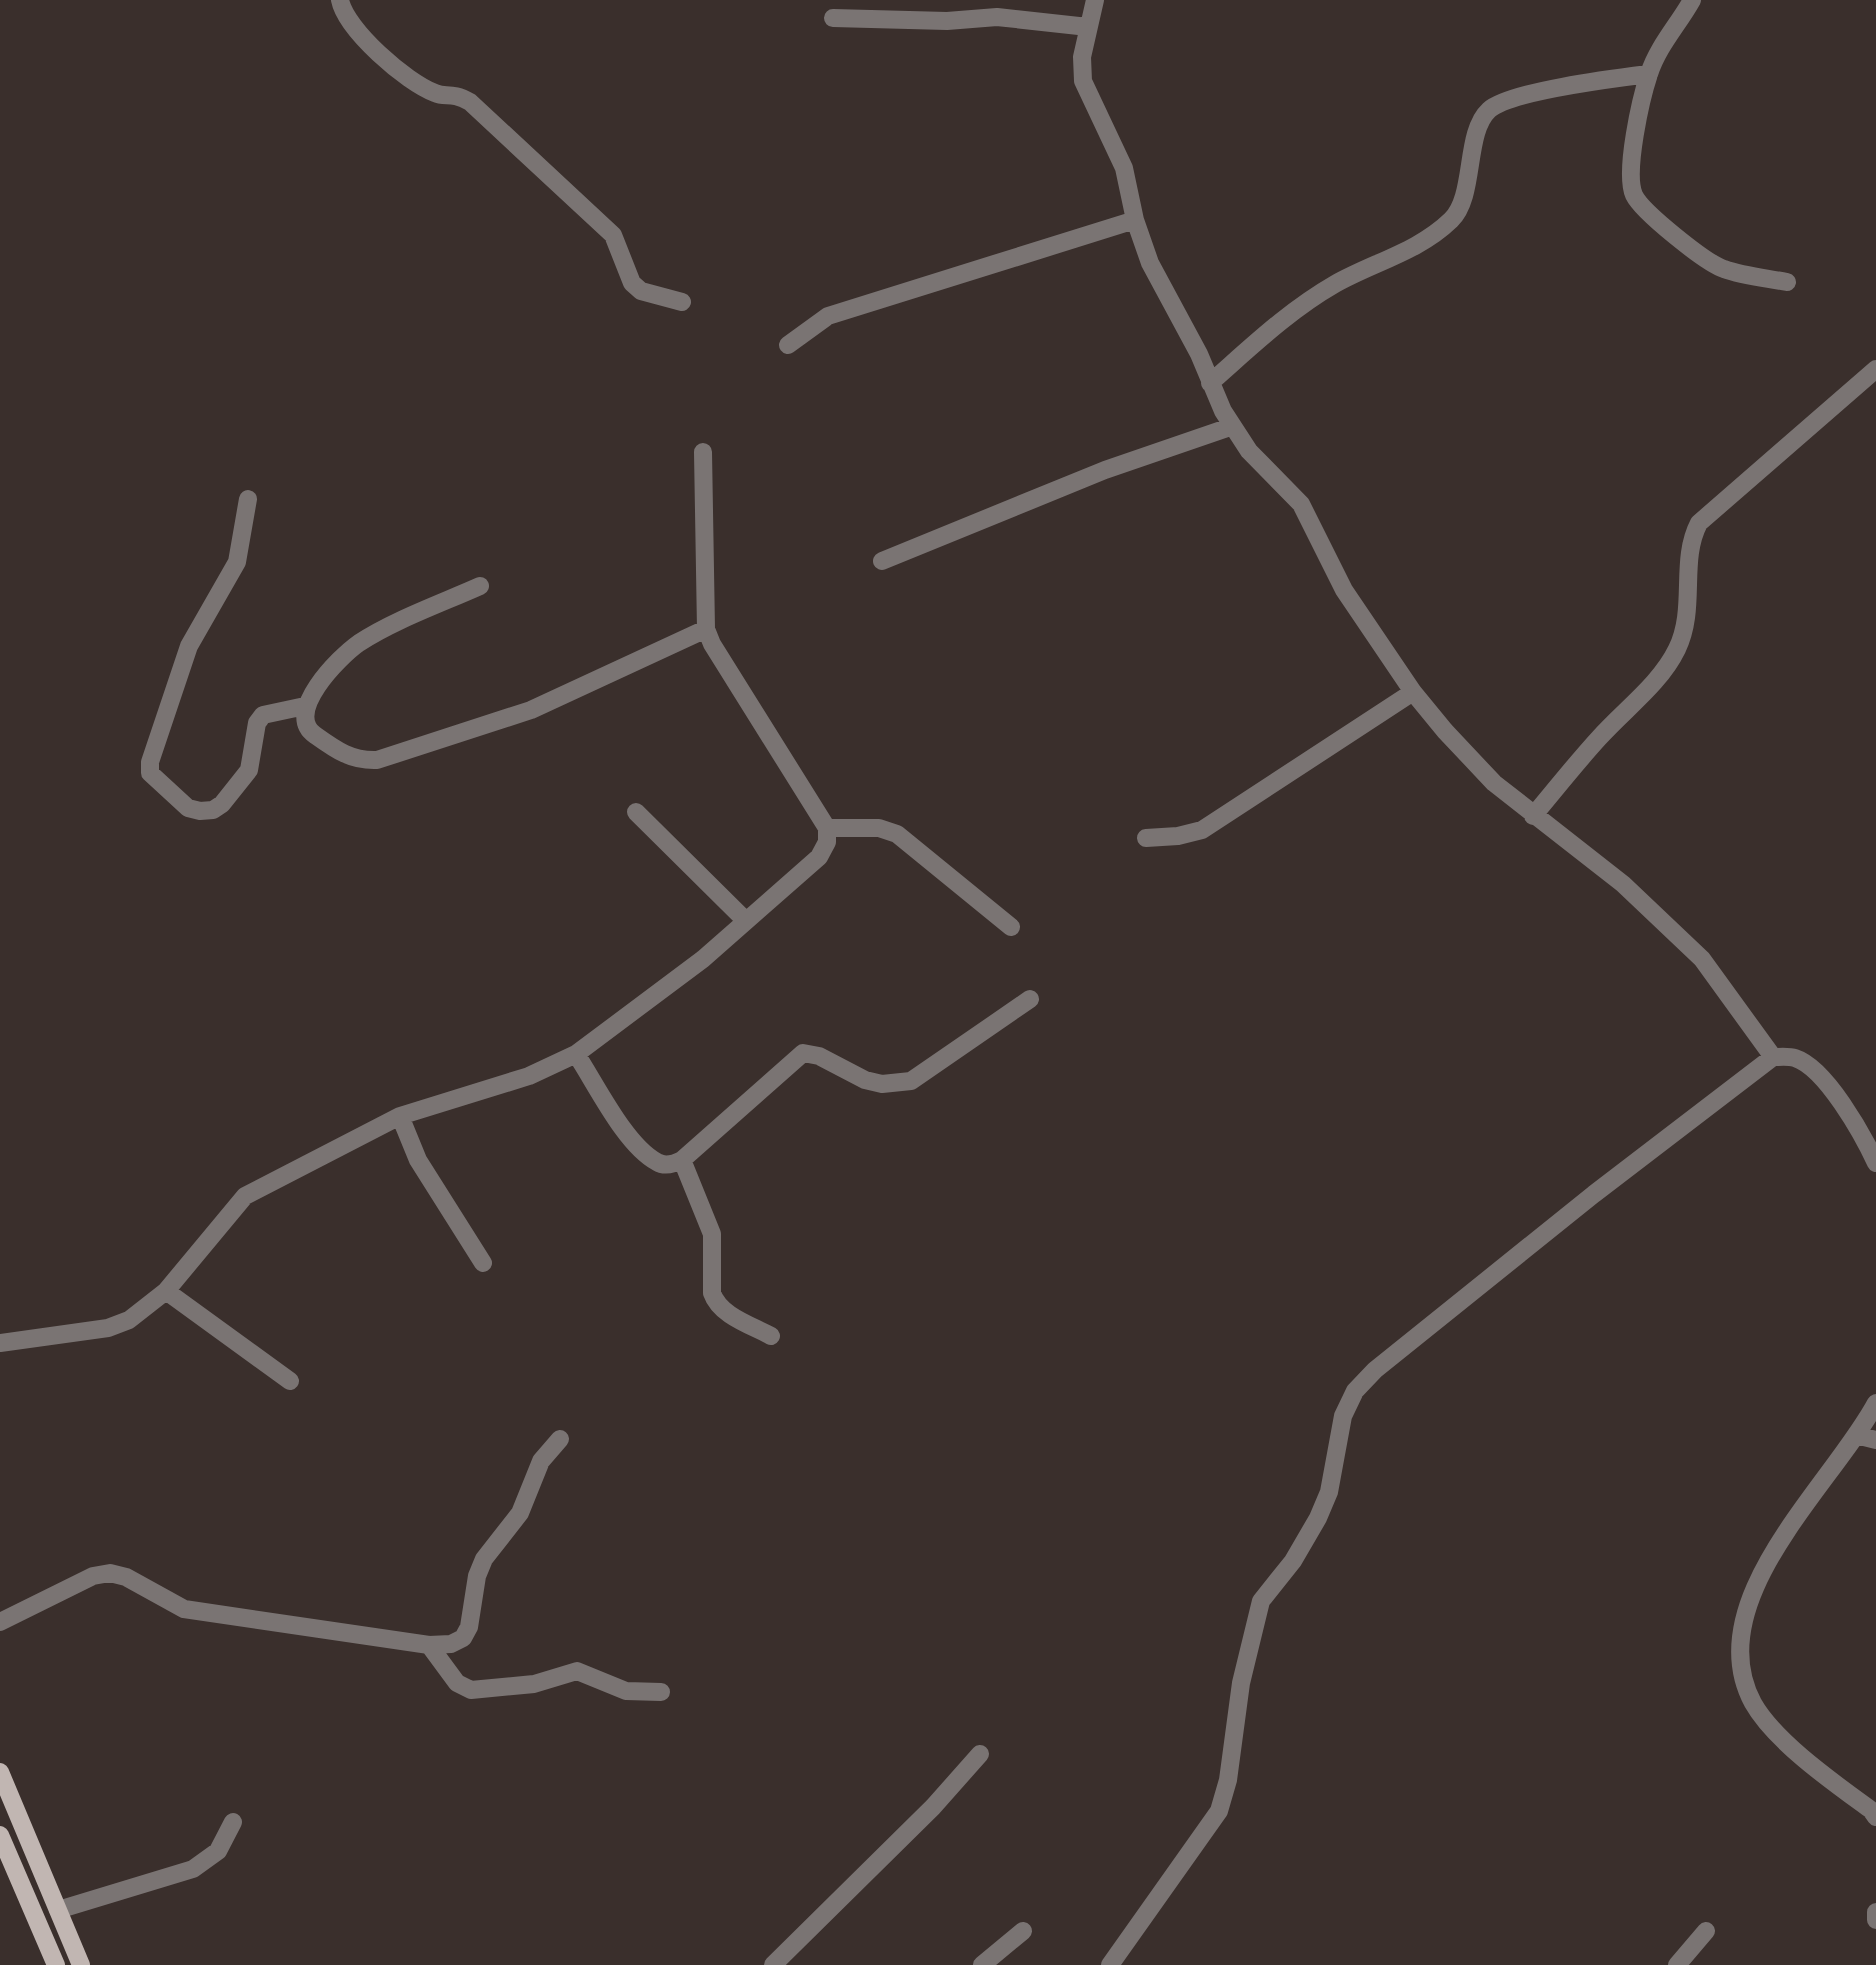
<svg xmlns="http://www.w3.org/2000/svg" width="1876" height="1965" font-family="Ubuntu,sans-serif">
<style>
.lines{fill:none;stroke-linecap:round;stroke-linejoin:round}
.minor{stroke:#7a7473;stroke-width:18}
.major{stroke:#c1b6b2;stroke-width:18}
</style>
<rect width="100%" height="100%" fill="#3a2f2c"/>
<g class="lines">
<path class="minor" d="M340 0C346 30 406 82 435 93 446 98 451 91 470 102L613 235 632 283 641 291 682 302
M1095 0 1082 57 1083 81 1124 168 1135 220 1150 263 1199 354 1223 411 1249 451 1301 504 1344 590 1413 692 1445 731 1494 783 1623 884 1702 959 1773 1057
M1692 0C1678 25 1658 46 1649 74 1641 98 1624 172 1634 195 1642 212 1706 263 1724 269 1743 276 1766 278 1787 282
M833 18 947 21 997 17 1088 27
M788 345 828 316 1135 220
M1210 383C1250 348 1288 311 1335 284 1374 262 1418 252 1451 220 1476 196 1464 133 1489 110 1510 91 1617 78 1649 74
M248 499 237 562 189 646 150 762V773L188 808 200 811 213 810 222 804 249 770 257 723 263 715 305 706
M882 561 1105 470 1233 426
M480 586C442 603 394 620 359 643 339 657 283 713 315 735 336 750 351 761 377 760L531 710 706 629
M636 812 746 921
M1533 816C1555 790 1576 763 1599 738 1625 709 1660 684 1677 649 1697 608 1679 561 1699 523L1876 369
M827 828H879L897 834 1011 927
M1146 838 1178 836 1202 830 1413 692
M576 1054C596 1084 625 1145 657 1162 665 1167 674 1164 682 1160L803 1053 819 1056 865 1080 882 1084 911 1081 1030 999
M400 1116 418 1160 483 1263
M682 1160 712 1234V1293C720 1316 751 1325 771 1336
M166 1291 290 1381
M0 1343 108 1328 129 1320 166 1291 245 1196 400 1116 529 1076 576 1054 703 959 819 857 827 842V828L712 644 706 629 703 452
M1876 1403C1833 1484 1698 1601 1753 1703 1775 1742 1834 1783 1871 1810L1876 1817
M1856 1435 1876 1440
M0 1622 93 1576 110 1573 126 1577 184 1609 429 1645 451 1644 463 1638 469 1627 477 1576 484 1559 520 1513 541 1461 560 1439
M429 1645 457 1683 471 1690 534 1684 577 1671 626 1691 661 1692
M58 1910 193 1869 218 1851 233 1822
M1876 1912V1920
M773 1965 933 1807 980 1754
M982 1965 1023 1931
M1110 1965 1219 1811 1228 1780 1241 1683 1261 1601 1293 1561 1318 1518 1329 1492 1343 1416 1355 1391 1375 1370 1594 1194 1773 1057C1780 1057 1789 1056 1795 1058 1826 1068 1863 1135 1876 1163
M1677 1965 1706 1931"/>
<path class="major" d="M0 1772 81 1965
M0 1835 56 1965"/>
</g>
</svg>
